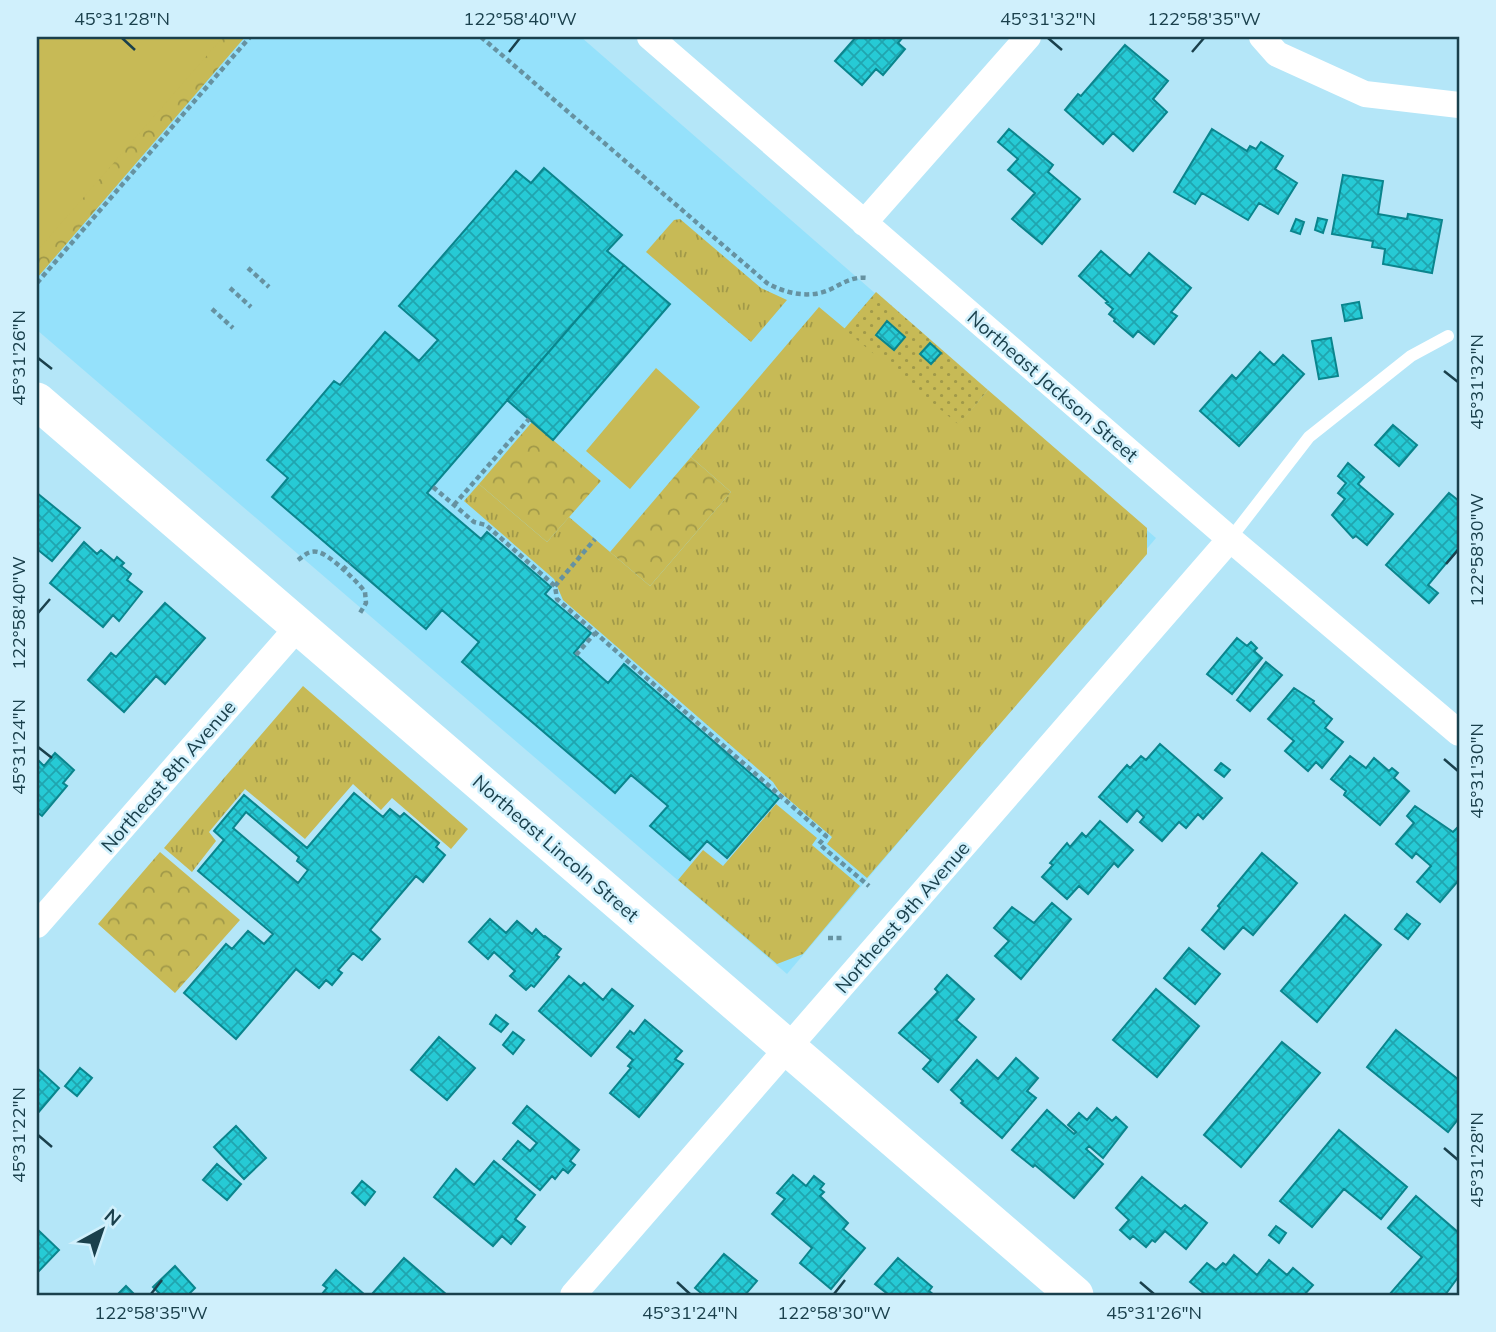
<svg xmlns="http://www.w3.org/2000/svg" width="1496" height="1332" font-family="Mulish,sans-serif">
<style>
.built{fill:#95e1fb}
.grass{fill:url(#grass-tufts)}
.forest{fill:url(#forest-crowns)}
.garden{fill:url(#garden-dots)}
.pitch{fill:#c7ba56}
.building{fill:url(#building-cross-hatch);stroke:#0a858d;stroke-width:2;fill-rule:evenodd}
.lines{fill:none;stroke-linecap:round;stroke-linejoin:round}
.path{stroke:#6692a1;stroke-width:4.5;stroke-dasharray:5 3.5;stroke-linecap:butt}
.lane{stroke:#fff;stroke-width:12}
.street{stroke:#fff;stroke-width:26}
.secondary{stroke:#fff;stroke-width:37}
.ticks{fill:none;stroke:#1a404c;stroke-width:2.5}
.labels{text-anchor:middle;dominant-baseline:central;stroke-width:5;stroke-linejoin:round;paint-order:stroke}
.street-label{font-size:19px;fill:#1a404c;stroke:#d0f0fc}
.neatline{fill:none;stroke:#1a404c;stroke-width:2.5}
.ticks-label{font-size:18px;text-anchor:middle;fill:#1a404c}
</style>
<defs>
<pattern id="grass-tufts" width="24" height="20" patternUnits="userSpaceOnUse" patternTransform="scale(1.75)"><rect width="24" height="20" fill="#c7ba56"/><path d="M3 7l-1-3M5 7V3M7 7l1-3M15 17l-1-3M17 17v-4M19 17l1-3" fill="none" stroke="#a19949"/></pattern>
<pattern id="forest-crowns" width="20" height="18" patternUnits="userSpaceOnUse" patternTransform="scale(1.75)"><rect width="20" height="18" fill="#c7ba56"/><path d="M2 6a3 3 0 1 1 6 0M12 15a3 3 0 1 1 6 0" fill="none" stroke="#a19949"/></pattern>
<pattern id="garden-dots" width="8" height="8" patternUnits="userSpaceOnUse" patternTransform="scale(1.75)"><rect width="8" height="8" fill="#c7ba56"/><path d="M2 2h.1M6 6h.1" fill="none" stroke="#a19949" stroke-width="1.8" stroke-linecap="round"/></pattern>
<pattern id="building-cross-hatch" width="8" height="8" patternUnits="userSpaceOnUse" patternTransform="scale(1.75)"><rect width="8" height="8" fill="#26cad5"/><path d="M0 0l8 8M0 8l8-8" fill="none" stroke="#20a5af"/></pattern>
</defs>
<rect width="100%" height="100%" fill="#b4e6f8"/>
<path class="built" d="M37 37H581L1156 538 787 974 37 330Z"/>
<path class="grass" d="M680 219 761 288 787 300 751 342 646 252 674 220Z
M819 307 959 424 988 390 1147 528V554L867 878 827 844 832 837 779 791 773 782 563 600 554 579 464 501 479 484 547 542 569 517 650 586 731 492 691 457Z
M303 686 468 829 451 849 392 798 381 810 353 784 305 839 245 789 209 832 216 841 192 872 164 848Z
M776 804 817 838 812 845 860 886 803 954 777 964 678 880 703 850 723 866Z"/>
<path class="forest" d="M37 37H245L37 278Z
M532 422 601 481 547 542 479 484Z
M691 457 731 492 650 586 610 552Z
M160 852 240 920 175 993 98 924Z"/>
<path class="garden" d="M876 292 988 390 959 425 844 329Z"/>
<path class="pitch" d="M37 37H223L37 251Z
M656 368 700 407 630 489 586 451Z"/>
<path class="building" d="M856 37H903L898 43 905 49 883 75 876 69 862 85 835 61Z
M1125 45 1168 81 1153 99 1167 112 1133 151 1113 133 1103 144 1065 110 1078 94 1081 96Z
M1009 129 1053 165 1048 172 1080 199 1042 244 1012 219 1035 193 1008 170 1018 159 998 142Z
M1212 129 1247 151 1250 146 1256 149 1261 142 1283 156 1275 169 1297 183 1278 214 1259 203 1248 220 1202 193 1195 204 1174 192Z
M544 168 622 235 607 251 624 265 427 493 481 539 487 532 551 587 545 594 591 633 574 653 608 683 624 664 779 798 727 858 707 841 690 860 650 826 668 806 631 775 615 793 462 662 479 642 442 610 426 629 272 497 288 478 267 460 334 381 340 385 385 332 419 361 438 340 399 306 516 171 531 183Z
M1343 175 1383 181 1378 214 1407 219 1408 214 1442 220 1432 273 1383 264 1385 249 1372 247 1373 241 1332 234Z
M1318 218 1327 220 1323 233 1315 230Z
M1296 219 1304 222 1300 234 1291 231Z
M1101 251 1130 276 1149 253 1191 288 1171 312 1177 316 1154 344 1138 331 1133 337 1114 321 1115 319 1109 314 1113 309 1106 303 1108 302 1079 276Z
M624 265 670 304 553 440 507 400Z
M1359 302 1362 318 1345 321 1342 305Z
M887 321 905 337 894 350 876 335Z
M1331 338 1338 376 1319 379 1312 341Z
M930 343 941 353 931 364 920 354Z
M1260 352 1274 365 1283 355 1304 374 1239 446 1200 411 1232 375 1236 379Z
M1393 425 1417 445 1399 466 1375 445Z
M1348 463 1364 477 1358 484 1393 514 1367 545 1356 536 1353 538 1332 515 1345 499 1338 493 1346 483 1338 476Z
M37 493 80 528 52 561 37 549Z
M1449 493 1459 501V548L1428 585 1438 593 1429 603 1386 565Z
M84 542 97 554 101 550 114 561 117 557 124 563 121 566 131 574 127 580 142 592 119 621 113 615 103 627 50 583Z
M165 603 205 638 165 684 156 676 124 712 88 680 111 653 116 657Z
M1237 638 1247 646 1251 642 1257 648 1254 651 1262 658 1232 694 1207 674Z
M1266 662 1282 675 1250 711 1237 700Z
M1294 688 1314 701 1313 703 1332 719 1325 728 1343 742 1322 768 1316 762 1308 771 1285 751 1294 741 1268 719Z
M1160 744 1222 798 1203 819 1198 814 1186 828 1179 822 1162 841 1140 822 1144 817 1137 810 1127 822 1099 797 1127 765 1130 768 1141 756 1146 760Z
M55 753 74 770 63 783 67 786 42 816 38 813 37 814V759L44 766Z
M1350 756 1366 768 1374 758 1389 771 1392 768 1398 773 1394 778 1409 791 1380 825 1344 795 1346 791 1331 779Z
M1221 763 1230 770 1224 777 1215 770Z
M354 793 383 817 390 809 400 817 404 813 439 843 436 847 445 855 423 882 416 876 370 930 380 939 362 960 353 953 338 970 342 973 332 985 326 980 319 988 296 969 236 1039 184 993 226 944 232 949 248 931 264 944 273 934 198 871 224 840 214 831 244 795 307 848ZM246 812 299 857 297 861 308 870 298 883 233 828Z
M1415 806 1453 832 1457 828 1459 830V880L1440 902 1417 882 1431 866 1416 853 1412 858 1396 844 1414 823 1407 816Z
M1100 821 1133 850 1118 867 1114 863 1088 894 1079 886 1067 899 1042 877 1053 865 1050 863 1067 843 1070 847 1082 833 1086 837Z
M1262 853 1297 883 1253 935 1243 927 1224 949 1202 930 1220 908 1218 906Z
M1052 903 1071 919 1021 979 995 956 1009 941 994 928 1012 907 1034 923Z
M1407 914 1420 924 1408 939 1395 929Z
M1345 915 1381 945 1317 1022 1281 991Z
M490 919 506 933 517 921 532 934 536 929 544 937 545 936 561 949 556 955 559 957 534 987 531 985 526 990 510 976 515 971 494 952 488 959 469 942Z
M1189 948 1220 974 1195 1004 1164 978Z
M947 975 974 999 956 1020 976 1037 938 1082 923 1069 931 1060 899 1033 938 992 935 989Z
M569 976 581 986 584 983 603 1000 612 989 633 1006 591 1056 539 1011Z
M1156 989 1199 1026 1157 1077 1113 1040Z
M496 1015 508 1024 501 1032 490 1024Z
M645 1020 682 1051 675 1059 683 1064 639 1117 610 1093 631 1068 628 1066 633 1060 617 1047 630 1031 634 1034Z
M1396 1030 1459 1080V1118L1448 1132 1367 1067Z
M513 1032 524 1040 513 1054 503 1045Z
M439 1037 475 1068 447 1100 411 1070Z
M1282 1042 1320 1073 1241 1167 1204 1135Z
M1016 1058 1038 1078 1027 1091 1036 1098 1002 1138 961 1103 963 1101 951 1090 977 1060 998 1079Z
M37 1068 59 1088 37 1114Z
M80 1068 92 1078 77 1096 65 1086Z
M527 1106 579 1150 570 1161 575 1165 568 1173 563 1169 555 1179 552 1176 540 1190 503 1159 518 1141 530 1151 537 1143 513 1123Z
M1097 1108 1112 1121 1116 1117 1127 1127 1103 1158 1089 1146 1086 1149 1103 1164 1074 1198 1035 1165 1033 1167 1012 1150 1047 1110 1074 1134 1076 1132 1068 1125 1079 1113 1087 1120Z
M236 1126 266 1158 244 1179 214 1147Z
M1339 1130 1407 1187 1381 1219 1344 1189 1312 1227 1280 1201Z
M494 1161 535 1195 515 1219 525 1227 511 1244 502 1236 493 1246 434 1197 456 1169 474 1185Z
M217 1164 241 1184 227 1200 203 1180Z
M793 1175 806 1186 814 1176 824 1184 820 1189 824 1192 820 1196 848 1223 843 1229 865 1248 831 1289 800 1263 812 1248 772 1214 785 1199 777 1193Z
M1142 1177 1181 1209 1185 1205 1207 1223 1186 1249 1165 1231 1155 1242 1152 1240 1146 1247 1133 1236 1130 1239 1120 1230 1129 1220 1116 1208Z
M362 1181 375 1192 365 1205 352 1193Z
M1416 1196 1459 1233V1276L1445 1295H1389L1422 1257 1388 1228Z
M1276 1226 1286 1233 1279 1243 1269 1235Z
M37 1229 59 1250 37 1273Z
M724 1254 757 1281 745 1295H699L701 1293 695 1288Z
M1234 1255 1257 1275 1269 1260 1287 1275 1293 1268 1313 1285 1304 1295H1206L1190 1282 1207 1263 1216 1270 1223 1263 1226 1265Z
M404 1258 447 1295 372 1294Z
M898 1258 932 1287 929 1291 934 1295H889L875 1284Z
M175 1266 195 1288 188 1295H161L153 1287Z
M336 1270 365 1295 322 1294 327 1288 323 1285Z
M126 1286 135 1295H117Z"/>
<g class="lines">
<path class="path" d="M481 37 767 283C786 294 811 299 831 289 843 283 853 276 868 278
M248 268 269 287
M37 283 250 37
M230 288 251 307
M212 309 233 328
M433 487 474 522 486 525 555 586 557 599 826 836 819 844 869 886
M454 505 529 419
M298 560C305 555 309 550 318 552 329 554 359 583 365 592L366 603 360 613
M343 570 349 563
M555 586 595 539
M576 655 595 633
M828 938H845"/>
<path class="lane" d="M1230 539 1309 437 1411 356 1448 336"/>
<path class="street" d="M650 37 1230 539 1459 733
M1262 37 1277 54 1365 94 1459 105
M864 223 1028 37
M37 925 298 627
M573 1295 1230 539"/>
<path class="secondary" d="M37 401 1075 1295"/>
</g>
<path class="ticks" d="M122 38 135 50M1048 38 1062 50M509 52 520 38M1192 52 1204 38M38 358 52 369M1444 371 1458 382M1446 564 1458 550M38 613 50 599M38 747 52 758M1444 759 1458 771M38 1135 52 1147M1444 1148 1458 1160M677 1282 690 1294M1140 1282 1154 1294M151 1294 162 1280M834 1294 845 1280"/>
<g class="labels">
<g class="street-label">
<text transform="translate(1053 386) rotate(41)">Northeast Jackson Street</text>
<text transform="translate(168 776) rotate(-49)">Northeast 8th Avenue</text>
<text transform="translate(556 848) rotate(41)">Northeast Lincoln Street</text>
<text transform="translate(902 917) rotate(-49)">Northeast 9th Avenue</text>
</g>
</g>
<rect width="1496" height="1332" fill="none" stroke="#d0f0fc" stroke-width="77"/>
<g transform="translate(102 1230) rotate(40)" stroke="#d0f0fc" stroke-width="5" paint-order="stroke">
<path d="M0-5L12 26L0 18L-12 26Z" fill="#1a404c"/>
<text y="-10" font-size="19" font-weight="bold" text-anchor="middle" fill="#1a404c">N</text>
</g>
<rect x="38" y="38" width="1420" height="1256" class="neatline"/>
<g class="ticks-label">
<text x="122" y="25">45°31'28"N</text>
<text x="520" y="25">122°58'40"W</text>
<text x="1048" y="25">45°31'32"N</text>
<text x="1204" y="25">122°58'35"W</text>
<text transform="translate(19 358) rotate(-90)" y="6">45°31'26"N</text>
<text transform="translate(1477 382) rotate(-90)" y="6">45°31'32"N</text>
<text transform="translate(1477 550) rotate(-90)" y="6">122°58'30"W</text>
<text transform="translate(19 613) rotate(-90)" y="6">122°58'40"W</text>
<text transform="translate(19 747) rotate(-90)" y="6">45°31'24"N</text>
<text transform="translate(1477 771) rotate(-90)" y="6">45°31'30"N</text>
<text transform="translate(19 1135) rotate(-90)" y="6">45°31'22"N</text>
<text transform="translate(1477 1160) rotate(-90)" y="6">45°31'28"N</text>
<text x="151" y="1319">122°58'35"W</text>
<text x="690" y="1319">45°31'24"N</text>
<text x="834" y="1319">122°58'30"W</text>
<text x="1154" y="1319">45°31'26"N</text>
</g>
</svg>
